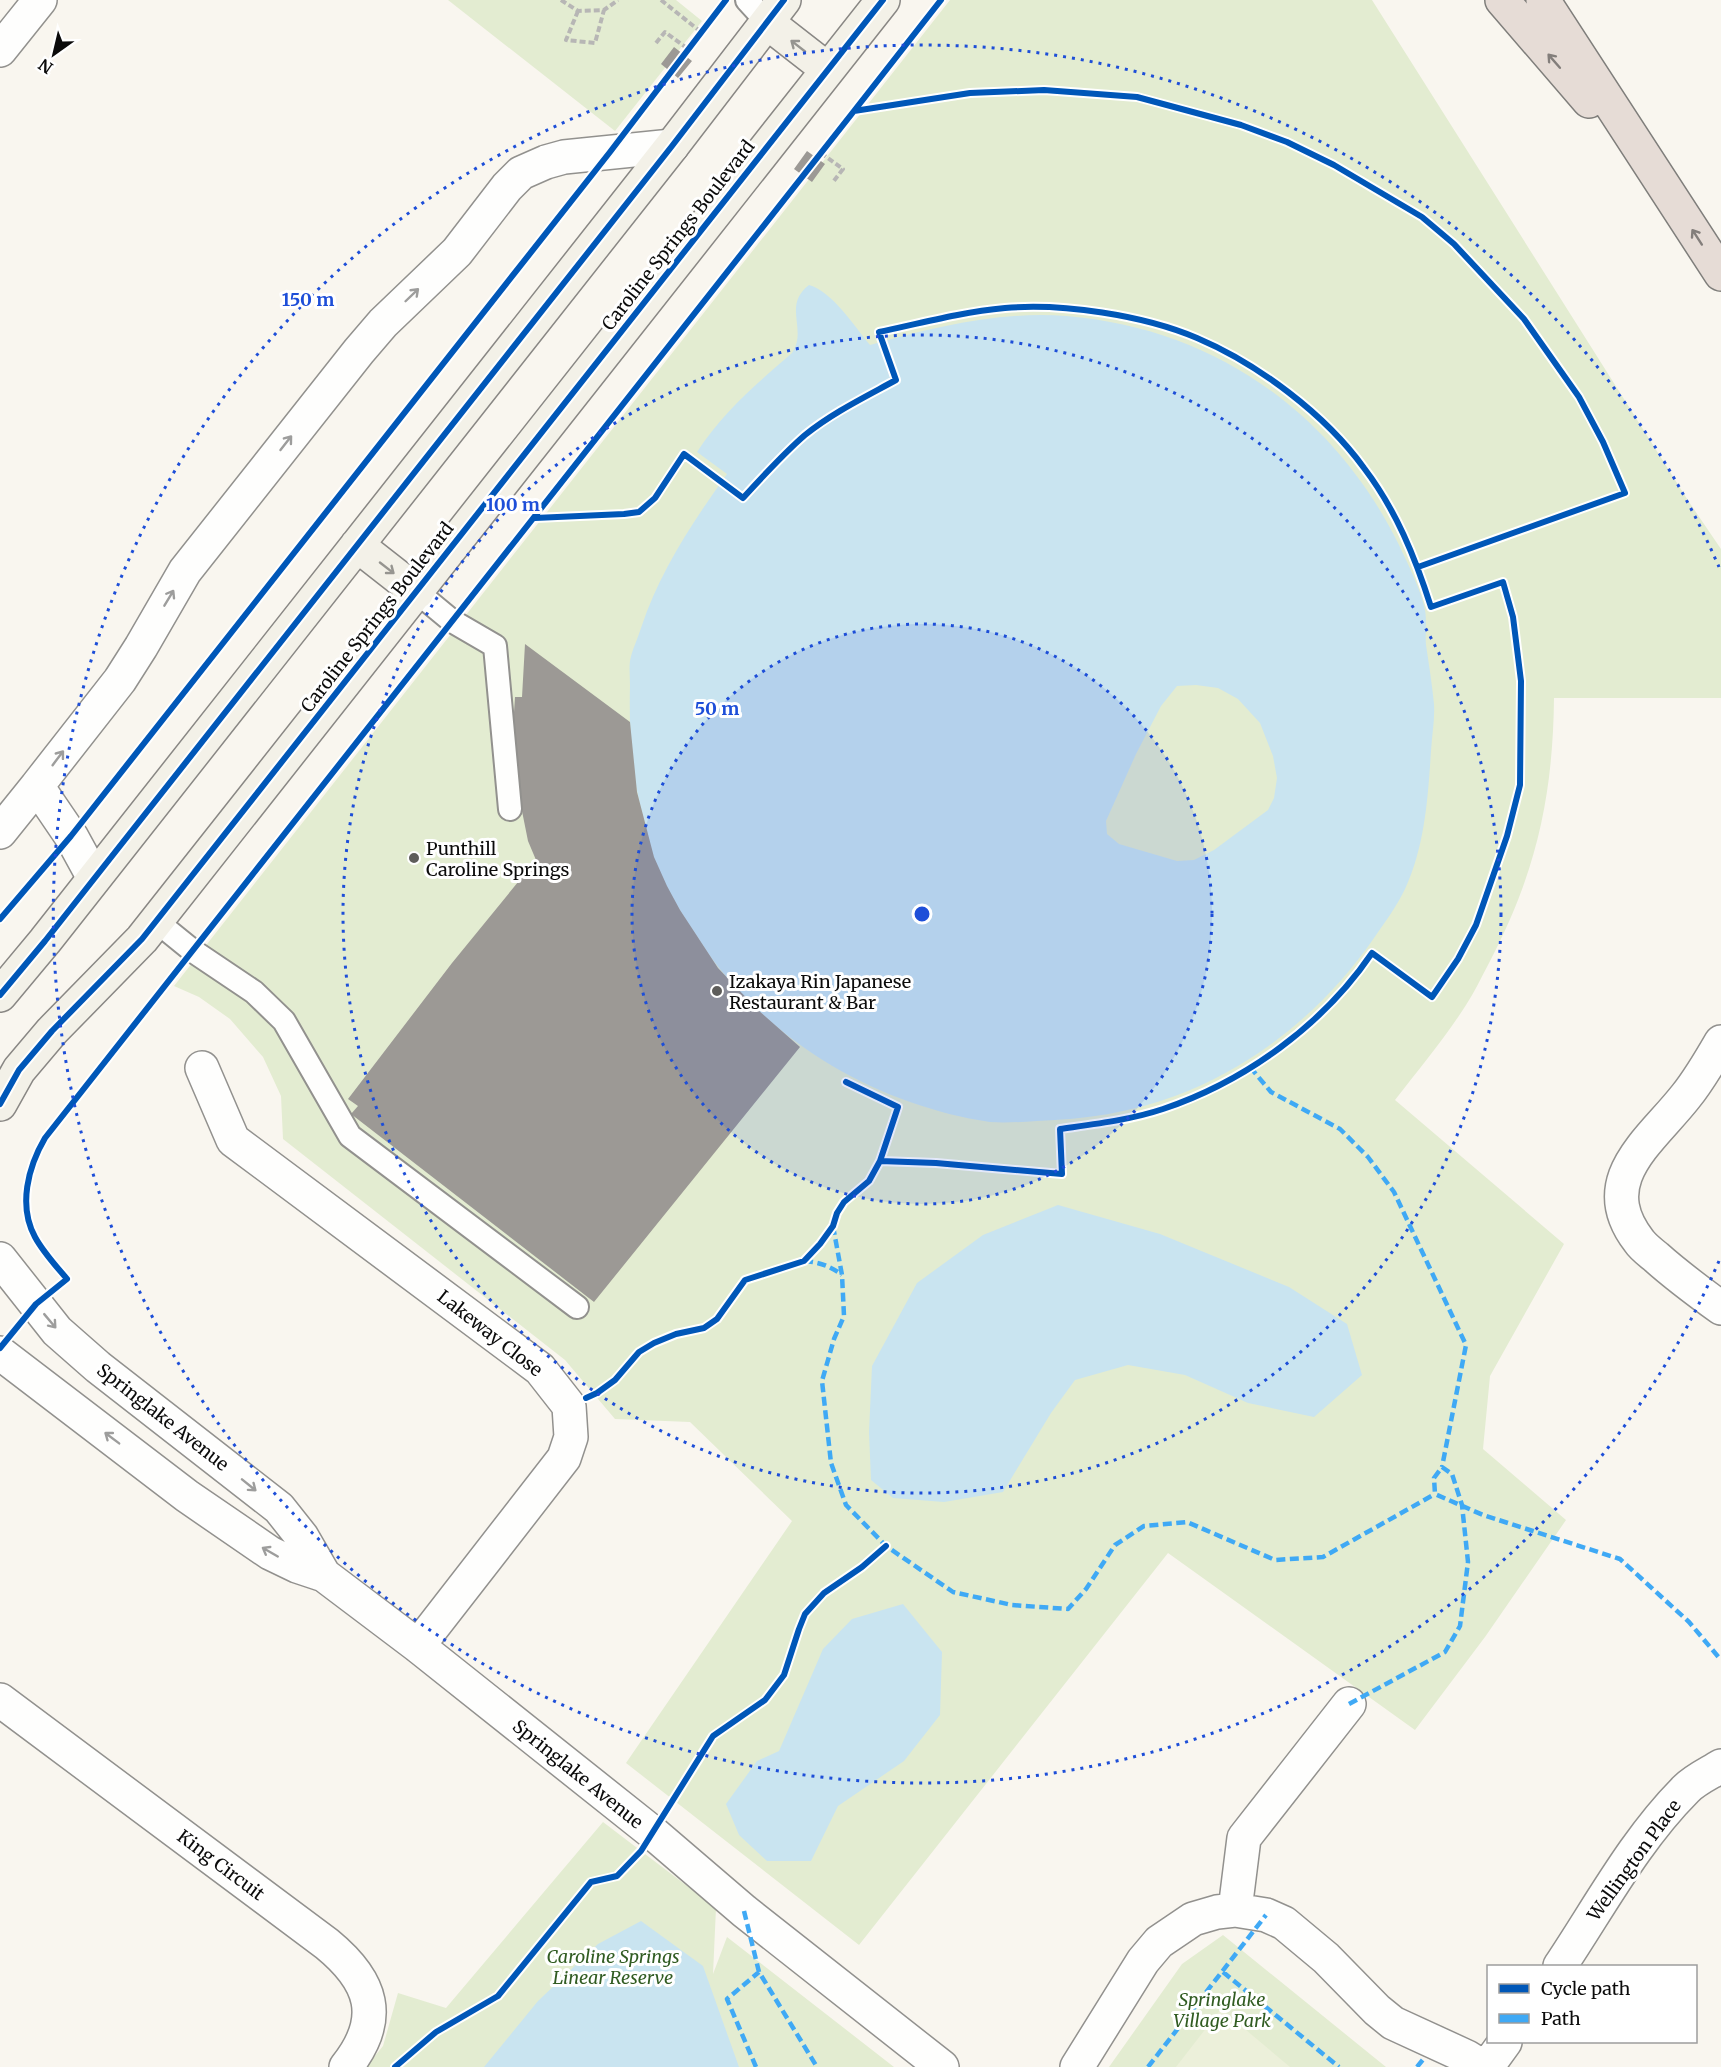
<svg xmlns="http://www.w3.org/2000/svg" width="1721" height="2067" font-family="Merriweather,serif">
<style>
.green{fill:#e3ecd1}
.pitch{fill:#ecf0da}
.water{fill:#c9e4f0;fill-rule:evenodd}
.building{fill:#9c9995}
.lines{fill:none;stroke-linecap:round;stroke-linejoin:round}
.service-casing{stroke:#92918e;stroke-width:26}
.minor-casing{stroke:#92918e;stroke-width:36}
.secondary-casing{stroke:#898784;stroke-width:36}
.motorway-casing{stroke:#7f7e7b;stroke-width:36}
.path{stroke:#b7b6b5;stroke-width:4;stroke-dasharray:6 3;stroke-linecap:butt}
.service{stroke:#fefefd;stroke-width:22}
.minor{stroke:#fefefd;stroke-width:33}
.secondary{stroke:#f3f1e8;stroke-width:33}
.motorway{stroke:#e6dcd6;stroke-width:33}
.quiet{stroke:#3fa9f5;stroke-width:4.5;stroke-dasharray:9 4.5;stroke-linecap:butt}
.cycleway-casing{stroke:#fff;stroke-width:10}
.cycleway{stroke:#0057b8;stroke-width:6}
.oneway{stroke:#969590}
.oneway2{stroke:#837e7b}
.oneway3{stroke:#9d9d9c}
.ring{fill:none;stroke:#1d4ed8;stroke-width:3;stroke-dasharray:3 6}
.poi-dot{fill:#5e5d5b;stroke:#fff;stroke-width:2}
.labels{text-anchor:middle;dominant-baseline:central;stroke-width:6;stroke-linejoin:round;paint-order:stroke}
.street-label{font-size:18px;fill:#0b0b0b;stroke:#fff}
.poi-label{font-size:18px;fill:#0b0b0b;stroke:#fff;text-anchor:start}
.park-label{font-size:18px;font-style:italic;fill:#315c22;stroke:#fff}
.centre{fill:#1d4ed8;stroke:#fff;stroke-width:3}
.ring-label{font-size:18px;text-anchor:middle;font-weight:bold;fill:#1d4ed8;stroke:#fff;stroke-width:6;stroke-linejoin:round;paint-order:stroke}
</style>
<rect width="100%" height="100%" fill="#f9f6ef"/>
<path class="green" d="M448 0H676L702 21 615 131Z
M950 0H1372L1689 502 1721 549V698H1554C1553 799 1535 876 1488 965 1481 978 1474 993 1466 1005 1445 1038 1419 1069 1395 1100L1564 1244 1490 1376 1483 1449 1566 1520 1485 1637 1415 1730 1168 1553 859 1945 626 1763 792 1521 690 1422 615 1419 565 1360 283 1139 281 1096 263 1057 230 1019 199 997 174 986Z
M603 1822 716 1908 713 1974 727 1937 894 2067H366L383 2046 398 1993 446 2008Z
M1223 1935 1386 2067H1109L1182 1964Z"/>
<path class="pitch" d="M1221 2009 1290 2067H1176Z"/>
<path class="water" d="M809 285C833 292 854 326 870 345 934 327 999 311 1066 316 1214 328 1334 413 1399 545 1408 564 1421 590 1425 610 1427 621 1425 634 1426 645 1429 665 1432 684 1434 704 1435 719 1432 735 1431 751 1428 797 1425 846 1405 889 1397 906 1385 922 1374 938 1325 1009 1256 1066 1175 1096 1130 1113 1085 1119 1037 1121 1021 1122 1005 1123 990 1122 962 1118 936 1111 910 1102 836 1076 769 1030 720 969 710 957 702 943 693 930 678 908 664 884 654 858 649 844 646 828 642 813 631 771 629 727 630 685 630 677 629 669 630 661 632 650 638 638 641 628 660 571 692 523 727 474L697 452C723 412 755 385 792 353 808 329 782 306 809 285ZM1196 685 1218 688 1238 699 1260 723 1273 756 1277 778 1274 798 1268 810 1214 850 1194 860 1177 861 1119 844 1107 834 1106 821 1136 754 1161 706 1177 686Z
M1058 1205 1160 1234 1289 1287 1347 1324 1362 1375 1314 1417 1248 1403 1185 1375 1128 1365 1075 1380 1051 1413 1003 1492 944 1502 893 1498 871 1480 869 1432 872 1366 917 1283 983 1235Z
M903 1604 942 1652 940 1715 904 1761 838 1806 811 1861H767L739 1835 726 1804 757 1761 779 1751 823 1649 852 1619Z
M641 1921 703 1966 739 2067H484L538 2001 598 1944Z"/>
<path class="building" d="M674 47 692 61 678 78 661 64Z
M807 151 825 164 812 182 794 169Z
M525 644 630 722 637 792 654 857 667 886 680 910 718 968 758 1010 800 1047 594 1302 351 1114 358 1106 348 1099 452 963 536 860 528 841 518 791 512 743 515 697H522Z"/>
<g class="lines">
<defs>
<path id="service" d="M747 0 768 23
M417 592 452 621 495 646 510 809
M156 921 193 951 254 992 284 1021 350 1136 577 1307"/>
<path id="minor" d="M0 50 40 0
M0 832 37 786
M94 878 71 836 37 786 120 680 141 647 185 571 359 351 383 323 457 252 507 187 521 173 546 162 564 157 672 146
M1721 1042C1710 1061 1699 1080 1686 1096 1651 1141 1592 1180 1639 1241 1643 1247 1650 1252 1656 1257 1676 1275 1699 1292 1721 1308
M202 1068 233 1140 540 1369 569 1406 571 1437 564 1458 418 1646
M0 1259 57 1331 98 1367 279 1508 302 1537 324 1575
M0 1353 187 1496 270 1553 297 1566 324 1575 418 1646 653 1833 744 1911 942 2067
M0 1700 327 1944C372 1981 385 2018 346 2067
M1235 1910 1244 1838 1349 1704
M1560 1966C1600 1906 1635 1840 1686 1789 1696 1779 1710 1773 1721 1766
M1077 2067 1143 1961 1159 1942 1193 1919 1217 1912 1235 1910 1266 1915 1284 1923 1326 1958 1377 2010 1393 2023 1467 2057 1483 2067
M1487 2067 1505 2042"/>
<path id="secondary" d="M768 23 827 69
M357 545 417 592
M0 995 45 941 672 146 784 0
M0 1104 19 1070 52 1031 142 939 883 0"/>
<path id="motorway" d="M1502 0 1589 101
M1543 0 1721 274"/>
</defs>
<use href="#service" class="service-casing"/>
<use href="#minor" class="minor-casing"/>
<use href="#secondary" class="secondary-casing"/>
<use href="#motorway" class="motorway-casing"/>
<path class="path" d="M561 0 578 11 604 10 618 0
M661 0 701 32
M578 11 566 40 595 43 604 10
M656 43 665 32 688 49
M821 153 843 169 833 182"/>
<use href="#service" class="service"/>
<use href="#minor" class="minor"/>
<use href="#secondary" class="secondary"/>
<use href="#motorway" class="motorway"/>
<path class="quiet" d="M1250 1067 1271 1092 1340 1129 1368 1157 1394 1192 1466 1345 1442 1467
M833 1226 842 1275 844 1316 834 1339 822 1381 831 1463 846 1505 886 1546 953 1592 1012 1605 1068 1609 1086 1589 1115 1545 1144 1526 1187 1522 1275 1560 1323 1557 1435 1494
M804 1261C819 1262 830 1266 842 1275
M1349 1704 1445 1652 1460 1626 1468 1562 1462 1505 1452 1474 1442 1467 1434 1478 1435 1494 1483 1515 1620 1559 1689 1622 1721 1660
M744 1911 759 1972 817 2067
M1223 1972 1339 2067
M756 2067 727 1999 759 1972
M1148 2067 1266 1915
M1417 2067 1425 2057"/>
<defs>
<path id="cycleway" d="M941 0 854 111 970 93 1044 90 1137 97 1241 125 1287 142 1334 165 1422 217 1454 244 1524 319 1579 397 1603 442 1625 493 1418 567
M535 518 624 514 639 512 655 498 684 454 743 498C763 476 783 454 805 435 832 413 865 397 896 380L879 332C921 323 962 312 1005 308 1062 303 1143 315 1197 338 1258 364 1325 414 1364 468 1396 510 1415 557 1431 607L1503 582 1513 617 1521 681 1520 785 1507 836 1476 925 1458 959 1432 997 1372 953C1323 1025 1246 1081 1163 1109 1130 1120 1095 1124 1060 1129L1062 1174 936 1163 880 1161 869 1181 844 1202 837 1213 833 1226 820 1244 804 1261 745 1280 717 1319 704 1328 676 1334 654 1343 639 1352 615 1380 597 1393 586 1398
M0 919 71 836 610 152 726 0
M0 995 45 941 672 146 784 0
M846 1082 898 1107 880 1161
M0 1104 19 1070 52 1031 142 939 883 0
M0 1348 36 1304 67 1279C56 1266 43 1252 35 1237 18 1206 28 1167 45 1138L854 111
M395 2067 436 2032 498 1996 591 1882 617 1876 641 1851 713 1736 765 1700 784 1675 799 1629 805 1614 824 1593 862 1567 886 1546"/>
</defs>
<use href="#cycleway" class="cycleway-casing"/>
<use href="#cycleway" class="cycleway"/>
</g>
<defs><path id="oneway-shaft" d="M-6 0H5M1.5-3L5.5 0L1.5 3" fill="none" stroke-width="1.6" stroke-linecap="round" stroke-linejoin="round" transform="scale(1.5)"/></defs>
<g class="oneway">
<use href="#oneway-shaft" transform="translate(798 46) rotate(-142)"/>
<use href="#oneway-shaft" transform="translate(387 568) rotate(38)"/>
</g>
<g class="oneway2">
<use href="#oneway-shaft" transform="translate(1554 61) rotate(-131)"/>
<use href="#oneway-shaft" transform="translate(1697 237) rotate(-123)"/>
</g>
<g class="oneway3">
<use href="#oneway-shaft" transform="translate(412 295) rotate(-44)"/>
<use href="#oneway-shaft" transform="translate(286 443) rotate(-52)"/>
<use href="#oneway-shaft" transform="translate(169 598) rotate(-59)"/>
<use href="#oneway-shaft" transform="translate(58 758) rotate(-53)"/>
<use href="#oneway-shaft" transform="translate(50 1321) rotate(50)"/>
<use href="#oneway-shaft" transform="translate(112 1438) rotate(-143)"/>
<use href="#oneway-shaft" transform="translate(249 1485) rotate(39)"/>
<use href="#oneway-shaft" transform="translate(270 1552) rotate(-150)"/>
</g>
<circle cx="922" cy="914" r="290" fill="#1d4ed8" fill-opacity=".12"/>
<g class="ring">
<circle cx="922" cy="914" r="290"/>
<circle cx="922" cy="914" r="579"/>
<path d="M1719 1261A869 869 0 1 1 1719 567"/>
</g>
<g class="poi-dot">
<circle cx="414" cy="858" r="6"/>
<circle cx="717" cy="991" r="6"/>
</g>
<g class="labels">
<g class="street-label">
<text transform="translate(678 235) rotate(-52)">Caroline Springs Boulevard</text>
<text transform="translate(377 617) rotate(-52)">Caroline Springs Boulevard</text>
<text transform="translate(490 1333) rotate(38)">Lakeway Close</text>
<text transform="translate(163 1417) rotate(38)">Springlake Avenue</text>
<text transform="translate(578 1774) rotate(39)">Springlake Avenue</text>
<text transform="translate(1634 1860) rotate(-54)">Wellington Place</text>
<text transform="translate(221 1865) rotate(37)">King Circuit</text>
</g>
<g class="poi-label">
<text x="426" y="848">Punthill<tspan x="426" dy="21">Caroline Springs</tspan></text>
<text x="729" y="981">Izakaya Rin Japanese<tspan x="729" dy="21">Restaurant &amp; Bar</tspan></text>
</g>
<g class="park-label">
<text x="613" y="1956">Caroline Springs<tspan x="613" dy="21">Linear Reserve</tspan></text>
<text x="1222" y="1999">Springlake<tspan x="1222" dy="21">Village Park</tspan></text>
</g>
</g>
<circle cx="922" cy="914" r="9" class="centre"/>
<g class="ring-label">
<text x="308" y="306">150 m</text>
<text x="513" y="511">100 m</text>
<text x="717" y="715">50 m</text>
</g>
<rect x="1487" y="1965" width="210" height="78" fill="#ffffff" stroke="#9d9d9d" stroke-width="1.5"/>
<rect x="1499" y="1984" width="30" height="9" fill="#0057b8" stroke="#9d9d9d" stroke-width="1.5"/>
<text x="1541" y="1995" font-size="18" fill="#0b0b0b">Cycle path</text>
<rect x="1499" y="2014" width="30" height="9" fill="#3fa9f5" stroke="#9d9d9d" stroke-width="1.5"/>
<text x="1541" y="2025" font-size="18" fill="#0b0b0b">Path</text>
<g transform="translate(54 54) rotate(214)" stroke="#ffffff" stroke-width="4.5" paint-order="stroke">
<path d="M0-4.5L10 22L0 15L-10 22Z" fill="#0b0b0b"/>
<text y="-9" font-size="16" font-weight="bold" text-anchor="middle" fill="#0b0b0b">N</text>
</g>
</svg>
